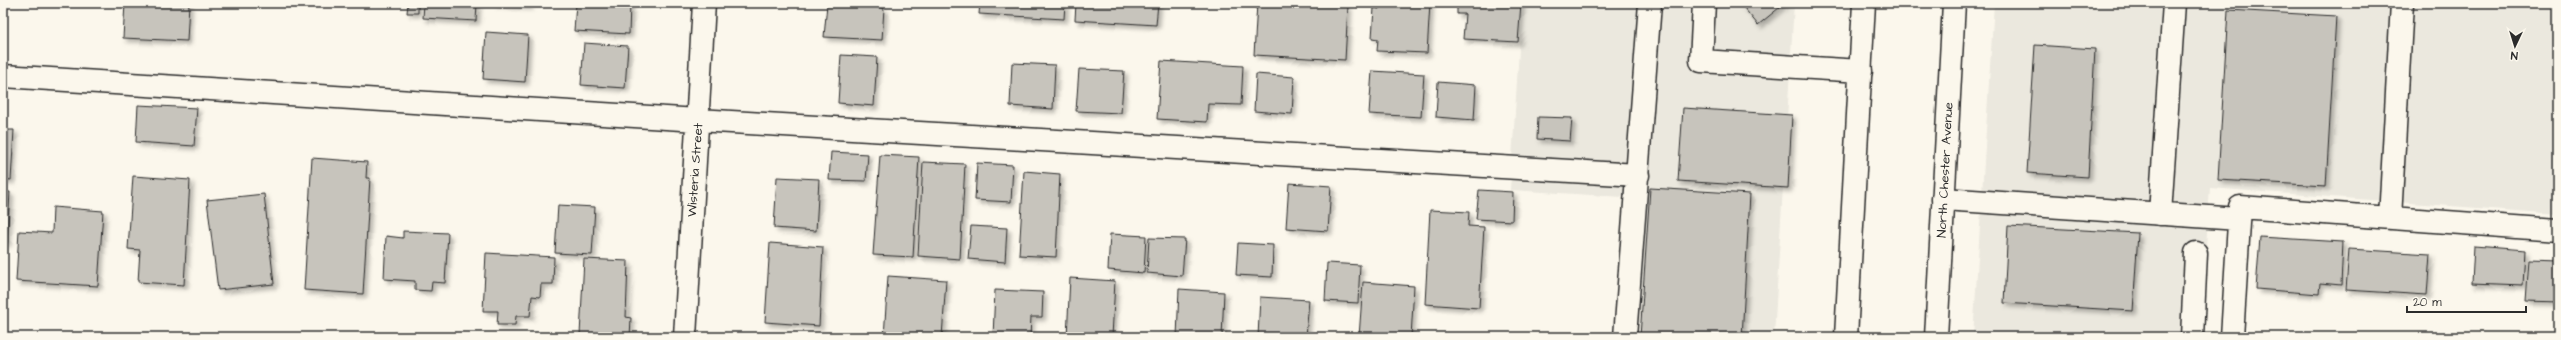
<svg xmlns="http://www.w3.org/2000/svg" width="2561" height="340" font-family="'Architects Daughter',sans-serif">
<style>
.built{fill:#ebe8de}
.building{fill:#c7c4bc;stroke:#2b2b2b;filter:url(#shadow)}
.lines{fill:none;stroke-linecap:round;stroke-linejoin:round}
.minor-casing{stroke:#2b2b2b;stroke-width:25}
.major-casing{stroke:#2b2b2b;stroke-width:25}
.minor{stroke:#fbf7ec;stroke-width:22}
.major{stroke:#fbf7ec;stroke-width:22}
.labels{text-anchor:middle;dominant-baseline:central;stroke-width:4;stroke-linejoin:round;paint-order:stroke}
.street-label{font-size:13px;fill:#2b2b2b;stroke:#fbf7ec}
</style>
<defs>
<filter id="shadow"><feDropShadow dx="3.5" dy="3.5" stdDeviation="2" flood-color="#0004"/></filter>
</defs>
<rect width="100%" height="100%" fill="#fbf7ec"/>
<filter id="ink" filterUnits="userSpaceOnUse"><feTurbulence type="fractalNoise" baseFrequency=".025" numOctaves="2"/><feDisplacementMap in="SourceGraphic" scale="8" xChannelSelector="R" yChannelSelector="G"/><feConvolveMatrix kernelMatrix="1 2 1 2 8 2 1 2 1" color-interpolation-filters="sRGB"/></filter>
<g filter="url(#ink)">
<path class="built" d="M1522 3H1794L1774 337H1615L1623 197 1510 190Z
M1994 3H2558V214L2210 188 2200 337H1973Z"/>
<path class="building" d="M125 3H189L187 41 123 38Z
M408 3H477L476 21 423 18 424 4 418 3V13H407Z
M494 3H529V6L494 4Z
M576 3H630L629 34 574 31Z
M980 3H1065L1064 19 979 14Z
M1076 3H1158L1156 25 1075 20Z
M1257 3 1348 6 1345 60 1254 55Z
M1380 3H1430L1427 53 1377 51 1378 39 1372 38 1374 8 1379 9Z
M1457 3H1521L1518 42 1463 39 1465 14H1457Z
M1740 3H1785L1758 25Z
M827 4 884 8 882 40 824 37Z
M2228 10 2336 16 2326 186 2218 180Z
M486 32 528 35 525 82 483 79Z
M584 43 628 46 625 88 581 85Z
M2035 45 2095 49 2088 177 2027 173Z
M841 55 877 57 874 106 838 103Z
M1161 61 1243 66 1241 105 1208 104 1207 122 1157 119Z
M1012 63 1055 65 1053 109 1010 106Z
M1079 69 1124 71 1121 113 1076 111Z
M1372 71 1424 74 1421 117 1369 114Z
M1256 74 1294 77 1292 114 1254 111Z
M1438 82 1476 85 1474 120 1436 117Z
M138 105 197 108 194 146 136 142Z
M1683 108 1792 115 1788 188 1678 181Z
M1538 117 1572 118 1570 141 1537 139Z
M3 130H14L11 180 3 179Z
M831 152 868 154 866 181 829 180Z
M880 155 919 157 913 257 873 255Z
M312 158 367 162 366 178H370L363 294 304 290Z
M923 162 965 164 960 259 918 256Z
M977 163 1013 165 1011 202 975 200Z
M1024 171 1060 174 1056 257 1019 255Z
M133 176 190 180 184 285 138 282 140 250 128 249Z
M777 177 819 179 816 231 774 228Z
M1289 183 1331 186 1328 231 1286 228Z
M1650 188 1750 194 1742 337H1640Z
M1479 190 1513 192 1512 221 1476 219Z
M3 192H10L7 243H3Z
M264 194 274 284 218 290 207 200Z
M558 205 595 207 592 255 555 253Z
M53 207 103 211 98 286 16 281 19 231 52 233Z
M1430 210 1469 212 1468 226 1484 227 1479 308 1425 304Z
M971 226 1007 228 1005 262 968 259Z
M2008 226 2138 233 2133 311 2004 303Z
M403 231 448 233 445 283 432 282 431 291 415 290V281L384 279 386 236 403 238Z
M1110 234 1146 236 1144 273 1108 270Z
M2260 237 2343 242 2341 285 2320 283 2319 294 2256 289Z
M1149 238 1185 239 1182 276 1147 273Z
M770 243 823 247 819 326 765 322Z
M1238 243 1273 245 1272 277 1236 275Z
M2474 246 2525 250 2523 285 2472 283Z
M2349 249 2430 254 2427 295 2346 290Z
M486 253 554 257 553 284H541L540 297 532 296 530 316H516L515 325H497L498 311H483Z
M584 259 628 261 626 317 631 318 630 337 580 335Z
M2529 259 2558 260V302L2526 301Z
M1327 263 1360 265 1358 303 1325 301Z
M888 276 946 280 942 337H884Z
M1070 278 1115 281 1112 337H1067Z
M1363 282 1414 286 1411 337H1359Z
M1179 289 1224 292 1222 337H1177Z
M995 290 1043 292 1042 317H1031L1030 337H993Z
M1260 297 1309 300 1306 337H1258Z"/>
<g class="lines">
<defs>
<path id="minor" d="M1704 3 1701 61 1861 71
M3 76 698 120 1638 175
M1943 199 2239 219
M2160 214 2174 3
M2390 218 2402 3
M685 337 704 3
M1625 337 1650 3
M2192 337 2196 253
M2232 337 2240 207 2558 230"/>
<path id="major" d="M1846 337 1864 3
M1936 337 1954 3"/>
</defs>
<use href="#minor" class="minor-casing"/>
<use href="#major" class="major-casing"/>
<use href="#minor" class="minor"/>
<use href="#major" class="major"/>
</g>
</g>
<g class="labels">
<g class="street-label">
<text transform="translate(695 170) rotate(-86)">Wisteria Street</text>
<text transform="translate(1945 170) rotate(-87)">North Chester Avenue</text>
</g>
</g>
<rect width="2561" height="340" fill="none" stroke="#fbf7ec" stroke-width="16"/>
<rect x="8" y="8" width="2545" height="324" fill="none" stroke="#2b2b2b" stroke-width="1.5" filter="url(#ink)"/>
<g transform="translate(2515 46) rotate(184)" stroke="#fbf7ec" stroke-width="3" paint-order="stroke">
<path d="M0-3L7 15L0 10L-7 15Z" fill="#2b2b2b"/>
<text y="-6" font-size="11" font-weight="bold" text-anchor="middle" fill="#2b2b2b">N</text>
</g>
<path d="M2407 306v6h119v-6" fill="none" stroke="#2b2b2b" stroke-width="2"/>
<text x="2413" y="306" font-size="12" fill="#2b2b2b" stroke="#fbf7ec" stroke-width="3" paint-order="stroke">20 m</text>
</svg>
